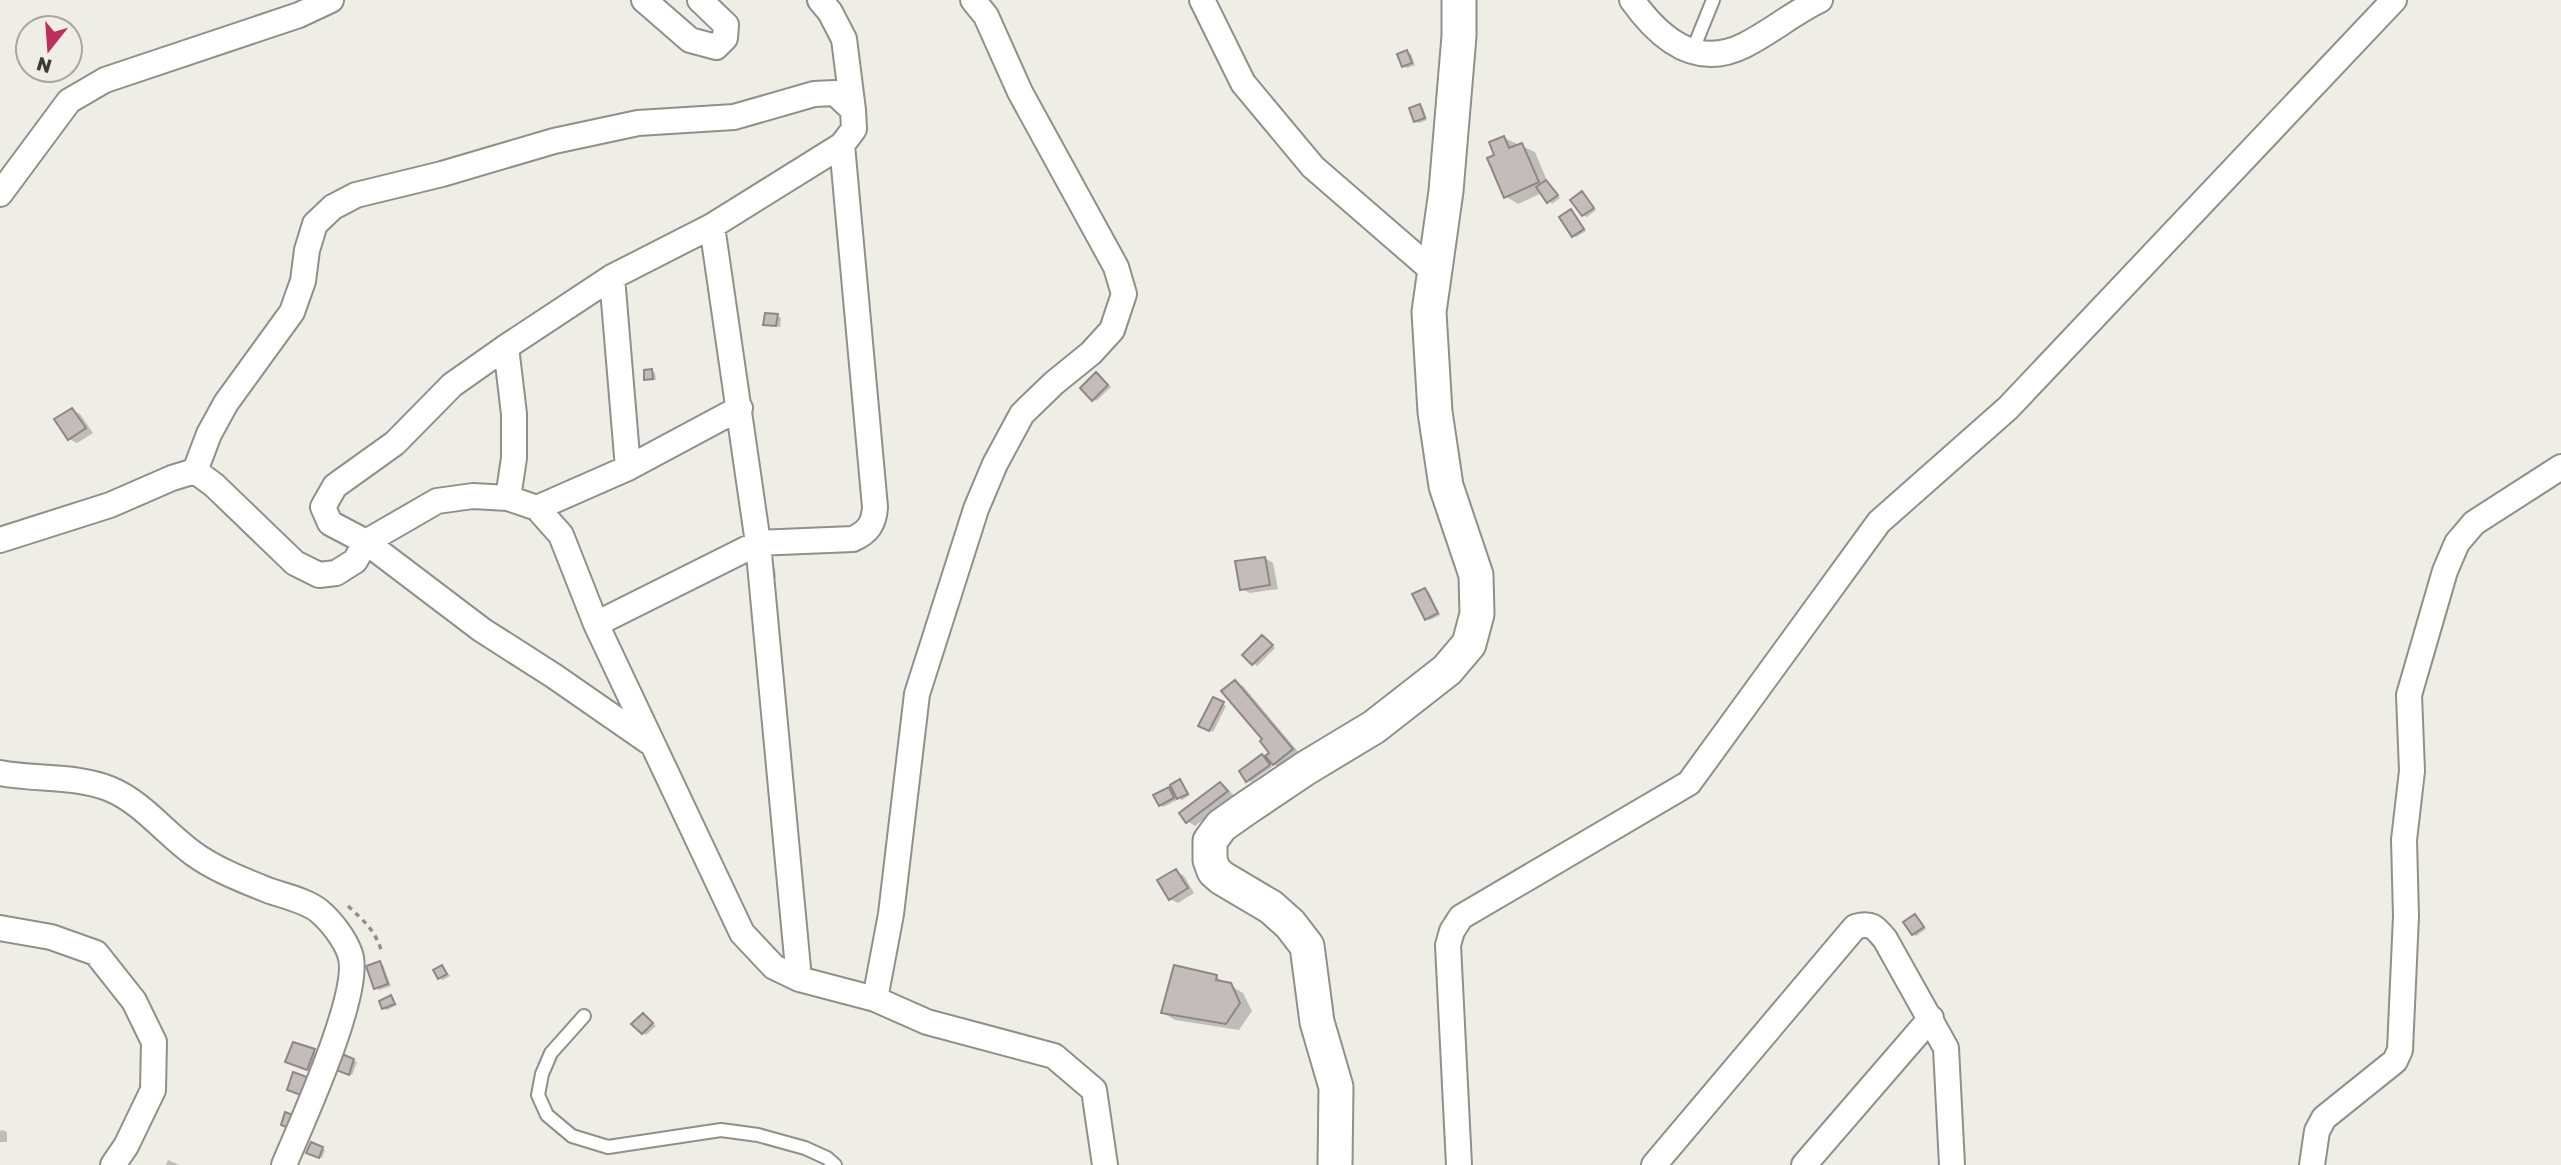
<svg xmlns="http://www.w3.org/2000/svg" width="2561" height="1165" font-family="'Golos Text',sans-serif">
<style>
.shadow{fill:#0003}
.building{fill:#c4bcbb;stroke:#8e8786;stroke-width:2}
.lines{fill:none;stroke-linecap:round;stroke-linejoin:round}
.lane-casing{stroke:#908f89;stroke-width:16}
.street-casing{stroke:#908f89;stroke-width:28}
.secondary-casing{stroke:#908f89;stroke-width:37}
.path{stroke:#908f8b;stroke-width:3.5;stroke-dasharray:5 5;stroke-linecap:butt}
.lane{stroke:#fff;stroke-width:12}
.street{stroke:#fff;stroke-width:24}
.secondary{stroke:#fff;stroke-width:33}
</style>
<rect width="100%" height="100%" fill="#eeede6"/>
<path class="shadow" d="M1407 52 1411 54 1415 65 1407 68 1403 66Z
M1419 106 1423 108 1427 120 1419 123 1415 121Z
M1504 138 1535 152 1548 183 1560 198 1552 204 1542 193 1518 204 1505 196 1497 156Z
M1582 194 1596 210 1587 217 1583 215Z
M1571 211 1586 231 1576 237 1573 235Z
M777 316 781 318 780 327 765 324Z
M652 371 655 373 656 380 646 379Z
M1100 376 1111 387 1096 401 1093 399Z
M72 410 80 414 93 433 77 443 69 439Z
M1265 558 1273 563 1278 589 1250 593 1241 589Z
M771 566 775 568 776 578 769 579Z
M1425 590 1429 592 1440 615 1430 620 1426 618Z
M1266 639 1275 648 1257 666 1244 655Z
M1235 682 1243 686 1300 754 1282 769 1266 760 1272 767 1251 782 1248 780 1262 757 1272 762V753Z
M1214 699 1226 706 1213 732 1201 726Z
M1180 781 1190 795 1182 800 1174 795 1177 800 1163 807 1160 805 1168 789 1176 793Z
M1220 784 1228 789 1234 796 1195 826 1187 821Z
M1176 871 1184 876 1194 893 1178 903 1170 899Z
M1915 916 1926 929 1916 936 1913 934Z
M380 963 383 965 391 986 379 990 376 988Z
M442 967 450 976 443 980 439 978Z
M1216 977 1243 993 1252 1011 1239 1030 1175 1020 1163 1013Z
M391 997 397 1005 387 1010 383 1008Z
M643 1015 656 1026 646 1035 643 1033Z
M294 1044 322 1056 316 1073 287 1061Z
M343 1057 357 1062 352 1075 342 1071Z
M3 1130 7 1132V1142H0V1131Z
M322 1148 325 1150 322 1158 312 1154Z
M168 1160 177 1164 180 1165H166Z"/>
<path class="building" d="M1407 50 1412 63 1402 67 1397 54Z
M1420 104 1425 118 1414 122 1409 108Z
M1504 136 1509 148 1522 143 1539 182 1504 198 1487 158 1494 155 1489 142Z
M1546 180 1558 195 1547 203 1536 187Z
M1582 191 1594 208 1582 216 1570 200Z
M1571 209 1584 229 1572 237 1559 217Z
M765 313 778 314 776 326 763 325Z
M652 369 653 379 644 380V370Z
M1096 372 1108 385 1092 401 1080 388Z
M72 408 86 428 68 440 54 419Z
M1265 557 1270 585 1240 590 1235 561Z
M1425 588 1438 613 1425 620 1412 594Z
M1262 635 1273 645 1252 665 1242 655Z
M1235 680 1293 749 1273 765 1265 756 1269 753 1260 741 1262 739 1221 691Z
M1213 697 1224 702 1209 731 1198 726Z
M1262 754 1270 765 1246 782 1239 771Z
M1180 779 1188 794 1177 799 1170 785Z
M1220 782 1228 791 1186 823 1179 813Z
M1169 787 1174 798 1159 806 1153 795Z
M1176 869 1188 888 1169 900 1157 880Z
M1915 914 1924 927 1912 935 1903 922Z
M380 961 388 984 374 989 366 966Z
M442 965 447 974 438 979 433 970Z
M1174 965 1217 975 1216 980 1231 983 1240 1003 1226 1024 1161 1013Z
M391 995 395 1004 382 1009 379 1001Z
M643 1013 653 1023 642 1034 631 1024Z
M293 1042 315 1049 307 1070 285 1062Z
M342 1054 354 1059 349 1075 336 1070Z
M293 1072 307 1077 301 1095 287 1090Z
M285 1112 296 1116 291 1129 281 1125Z
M311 1142 323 1147 319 1158 306 1153Z"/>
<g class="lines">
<defs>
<path id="lane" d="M1692 52 1713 0
M584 1016 551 1053 542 1074 538 1095 547 1115 572 1136 608 1147 721 1130 758 1135 805 1148 827 1158 835 1165"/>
<path id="street" d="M644 0 690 40 716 47 725 38 726 25 700 0
M820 0 830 12 844 39 853 110
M1202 0 1243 83 1313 167 1433 271
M1632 0C1659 38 1696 70 1745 45 1771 32 1793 13 1820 0
M0 194 69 101 105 80 299 15 331 0
M712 226 758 543 799 979
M612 277 628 468
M506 347 514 414V458L508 498
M195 471 209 434 226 403 292 312 303 281 307 250 315 224 333 207 356 195 442 174 554 141 638 123 734 117 814 94 835 93 853 110 854 129 842 145 712 226 612 277 506 347 452 385 395 443 335 486 323 507 330 523 366 542 482 630 554 676 652 744
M537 508 628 468 740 408
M0 540 110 505 172 478 195 471 214 485 295 563 319 575 336 573 355 561 366 542 437 501 473 496 508 498 537 508 561 535 596 624 742 933 774 967 799 979 875 999 927 1022 1054 1056 1094 1090 1105 1165
M596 624 758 543 853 539C868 532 874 524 875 507L842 145
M0 773C36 780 76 775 110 789 142 802 166 834 194 854 216 870 245 881 270 891 285 896 307 901 319 911 331 921 345 939 350 954 363 991 301 1124 284 1165
M0 928 51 937 96 953 134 1001 154 1042 153 1090 126 1146 113 1165
M875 999 891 914 917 694 976 509 995 464 1022 414 1054 383 1091 353 1112 330 1124 294 1116 267 1020 92 986 16 973 0
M1459 1165 1448 945 1452 931 1461 917 1689 783 1879 522 2008 408 2394 0
M1654 1165 1855 927C1871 922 1875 927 1885 939L1946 1048 1952 1165
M1804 1165 1931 1018
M2312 1165 2317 1131 2324 1118 2395 1061 2400 1050 2406 916 2404 840 2412 771 2409 695 2445 571 2457 543 2474 523 2561 467"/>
<path id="secondary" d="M1335 1165 1336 1087 1317 1022 1307 946 1290 924 1271 907 1222 878 1214 871 1210 860V841L1221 826 1245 809 1306 768 1374 727 1447 670 1469 644 1477 614 1476 575 1446 486 1435 412 1429 312 1446 191 1459 36V0"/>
</defs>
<use href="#lane" class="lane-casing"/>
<use href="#street" class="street-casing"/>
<use href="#secondary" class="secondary-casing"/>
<path class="path" d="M348 906C363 920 375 930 381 950"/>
<use href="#lane" class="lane"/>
<use href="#street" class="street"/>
<use href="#secondary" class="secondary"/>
</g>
<g transform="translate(49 49) rotate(197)"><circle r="33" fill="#eeede6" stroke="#a7a6a1" stroke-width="2"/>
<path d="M0-5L12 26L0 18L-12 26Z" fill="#be305c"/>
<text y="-10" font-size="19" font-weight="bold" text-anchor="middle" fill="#3c3b39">N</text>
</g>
</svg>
